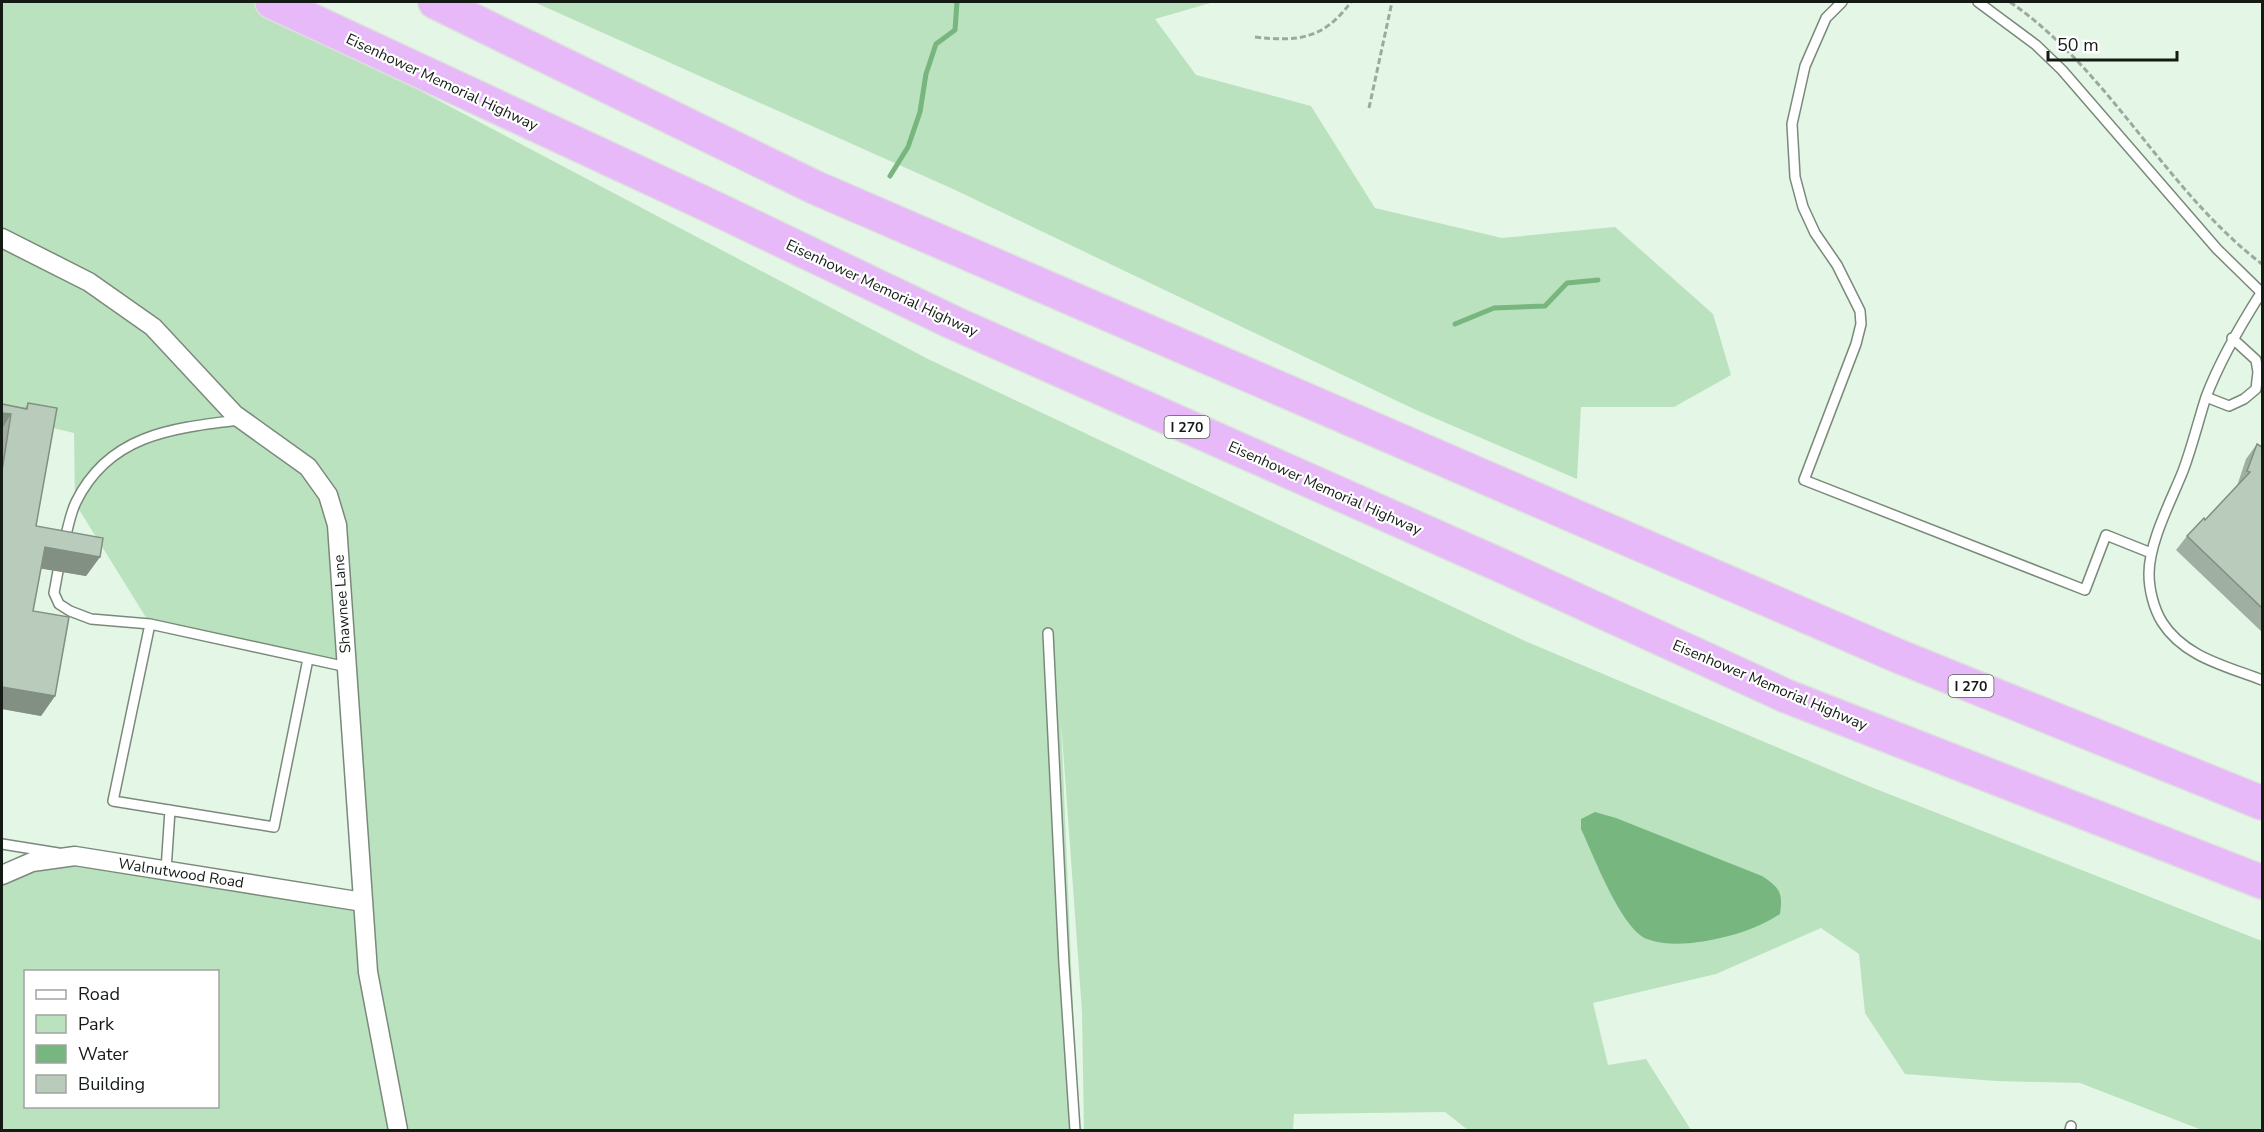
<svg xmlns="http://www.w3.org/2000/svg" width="2264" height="1132" font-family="'Nunito Sans',sans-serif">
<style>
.green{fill:#bbe2be;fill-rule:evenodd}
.water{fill:#78b680}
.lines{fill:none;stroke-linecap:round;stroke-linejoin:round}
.stream{stroke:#78b680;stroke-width:5}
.service-casing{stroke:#798a7a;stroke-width:12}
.minor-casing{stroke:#798a7a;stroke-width:21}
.motorway-casing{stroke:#dedfde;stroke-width:36}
.path{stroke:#9caa9d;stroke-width:3;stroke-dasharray:6 3;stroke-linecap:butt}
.service{stroke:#fff;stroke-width:9}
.minor{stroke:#fff;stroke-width:18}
.motorway{stroke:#e7b9f9;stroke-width:33}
.wall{fill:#9fafa1}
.shaded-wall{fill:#828f83}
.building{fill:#b9ccbb;stroke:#828f83;stroke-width:1.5}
.labels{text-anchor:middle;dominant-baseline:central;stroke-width:4.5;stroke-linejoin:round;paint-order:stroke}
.shield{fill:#fff;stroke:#5a5f5b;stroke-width:1.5}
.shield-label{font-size:14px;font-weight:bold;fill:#141b15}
.street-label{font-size:15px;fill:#141b15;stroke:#fff}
</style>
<rect width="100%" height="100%" fill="#e4f6e5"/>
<path class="green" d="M2 2H252L928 359 1525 641 1871 787 2262 941V1130H2202L2080 1083 1996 1081 1905 1074 1865 1013 1859 954 1821 928 1716 974 1593 1003 1608 1065 1646 1059 1691 1130H1468L1445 1112 1294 1114 1293 1130H1084L1082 1012 1061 721 1078 1130H2V875L75 856 363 902 347 667 150 624 75 503 74 433 2 416ZM26 972H218V1106H26Z
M534 2H1214L1155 19 1196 75 1311 106 1375 208 1502 238 1615 227 1713 314 1731 375 1674 407H1581L1577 479 1416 410 953 189Z"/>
<path class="water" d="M1595 812 1616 818 1762 876C1780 888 1783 892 1780 914 1757 929 1733 936 1706 941 1687 944 1666 946 1647 939 1621 929 1593 854 1581 829V819Z"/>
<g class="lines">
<path class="stream" d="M890 176 908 147 920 112 926 74 936 44 955 30 957 2
M1455 324 1494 308 1545 306 1567 283 1598 280"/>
<defs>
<path id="service" d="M1842 2 1826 18 1805 66 1792 124 1795 177 1803 207 1815 233 1837 265 1860 311 1861 324 1856 344 1804 480 2085 590 2106 535 2151 553
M1978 2 2036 45 2062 70 2217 249 2262 293
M2261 293C2240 326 2220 360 2206 397 2198 422 2192 447 2183 471 2171 501 2149 542 2149 574 2149 590 2154 609 2162 622 2184 657 2226 666 2262 680
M2206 397 2229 406 2244 399 2256 389 2258 372 2256 360 2232 338
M64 542C68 529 70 514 76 502 109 434 173 428 240 420
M58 571 54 593 59 604 70 611 91 619 150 624 347 667
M150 624 113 801 274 827 308 659
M1048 633 1064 964 1075 1130
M2 844 58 853
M166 870 170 810
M2070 1130 2071 1126"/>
<path id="minor" d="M2 238 89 282 153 327 234 414 308 467 328 495 337 525 368 972 398 1130
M2 875 32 862 75 856 363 902"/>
<path id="motorway" d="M272 2 708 205 954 323 1511 570 1786 696 2262 882
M435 2 814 187 1898 656 2262 803"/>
</defs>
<use href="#service" class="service-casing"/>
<use href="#minor" class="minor-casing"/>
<use href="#motorway" class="motorway-casing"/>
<path class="path" d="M2010 2C2110 71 2165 190 2262 264
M1255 37C1298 42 1324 39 1351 2
M1369 108 1392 2"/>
<use href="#service" class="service"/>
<use href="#minor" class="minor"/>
<use href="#motorway" class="motorway"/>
</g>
<path class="wall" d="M28 403 36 526 100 557 86 576 41 568 33 611 55 696 41 716 2 709V404L25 408Z
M2257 444 2262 447V632L2176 550 2187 536 2205 520 2237 486 2246 459Z"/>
<path class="shaded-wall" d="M2 413 11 414 2 429Z
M45 547 100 557 86 576 31 567Z
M2 687 55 696 41 716 2 709Z"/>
<path class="building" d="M28 403 57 408 36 526 103 538 100 557 45 547 33 611 69 617 55 696 2 687V471L11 414 2 413V404L27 409Z
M2257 444 2262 447V608L2187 536 2204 518 2205 520 2250 472 2247 471Z"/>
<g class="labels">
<g class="shield">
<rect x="1164.5" y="416" width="45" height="22" rx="4.5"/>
<rect x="1948.5" y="675" width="45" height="22" rx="4.5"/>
</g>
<g class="shield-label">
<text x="1187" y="427">I 270</text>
<text x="1971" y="686">I 270</text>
</g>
<g class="street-label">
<text transform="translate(442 82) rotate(25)">Eisenhower Memorial Highway</text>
<text transform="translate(882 288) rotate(25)">Eisenhower Memorial Highway</text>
<text transform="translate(1325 488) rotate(24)">Eisenhower Memorial Highway</text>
<text transform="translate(342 604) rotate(-94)">Shawnee Lane</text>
<text transform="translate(1770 685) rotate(23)">Eisenhower Memorial Highway</text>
<text transform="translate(181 873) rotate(9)">Walnutwood Road</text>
</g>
</g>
<rect width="2264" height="1132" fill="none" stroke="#141b15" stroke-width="6"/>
<rect x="24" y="970" width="195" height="138" fill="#ffffff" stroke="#a1a4a1" stroke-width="1.5"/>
<rect x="36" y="990" width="30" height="9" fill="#ffffff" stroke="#a1a4a1" stroke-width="1.5"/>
<text x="78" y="1000" font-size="18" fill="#141b15">Road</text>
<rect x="36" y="1015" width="30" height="18" fill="#bbe2be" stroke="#a1a4a1" stroke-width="1.5"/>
<text x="78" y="1030" font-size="18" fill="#141b15">Park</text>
<rect x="36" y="1045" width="30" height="18" fill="#78b680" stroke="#a1a4a1" stroke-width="1.5"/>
<text x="78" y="1060" font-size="18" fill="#141b15">Water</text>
<rect x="36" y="1075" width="30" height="18" fill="#b9ccbb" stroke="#a1a4a1" stroke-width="1.5"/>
<text x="78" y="1090" font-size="18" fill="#141b15">Building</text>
<path d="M2048 51v9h129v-9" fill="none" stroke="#141b15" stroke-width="3"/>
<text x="2057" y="51" font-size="18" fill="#141b15" stroke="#ffffff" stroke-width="4.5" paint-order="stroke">50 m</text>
</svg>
